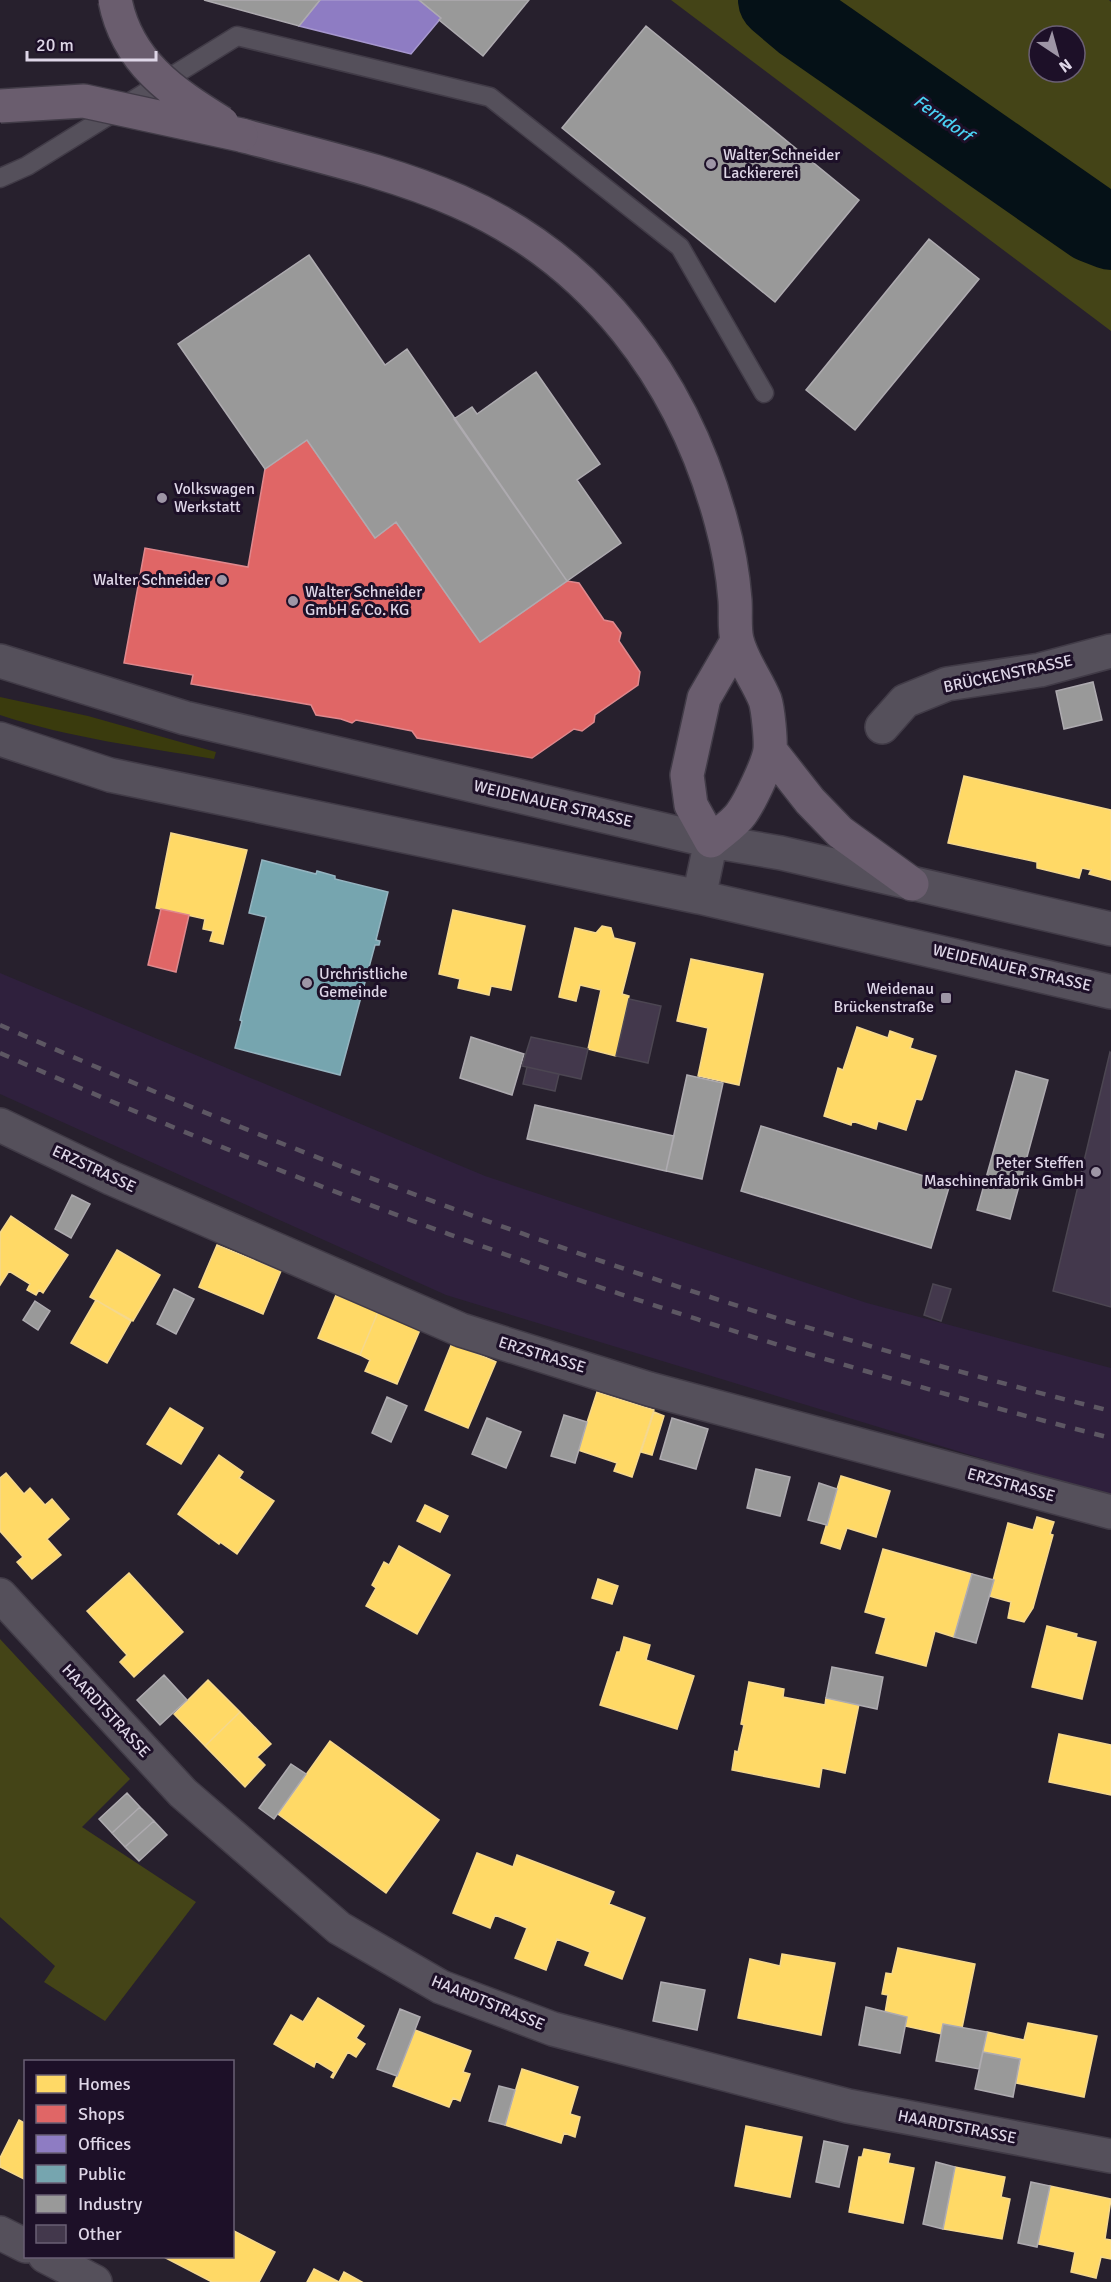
<svg xmlns="http://www.w3.org/2000/svg" width="1111" height="2282" font-family="Signika,sans-serif">
<style>
.built{fill:#2f203d}
.green{fill:#3a3b0d}
.forest{fill:#444417;fill-rule:evenodd}
.homes{fill:#ffd966;stroke:#f5d88d;stroke-width:1.5}
.shops{fill:#e06666;stroke:#df888d;stroke-width:1.5}
.offices{fill:#8e7cc3;stroke:#a697ce;stroke-width:1.5}
.public{fill:#76a5af;stroke:#95b4c0;stroke-width:1.5}
.industry{fill:#999;stroke:#aeabb0;stroke-width:1.5}
.lines{fill:none;stroke-linecap:round;stroke-linejoin:round}
.river{stroke:#051117;stroke-width:78}
.building{fill:#43384c;stroke:#4c4652;stroke-width:1.5}
.lane-casing{stroke:#413b47;stroke-width:21}
.street-casing{stroke:#413b47;stroke-width:36}
.secondary-casing{stroke:#413b47;stroke-width:36}
.highway-casing{stroke:#413b47;stroke-width:36}
.lane{stroke:#55505b;stroke-width:18}
.street{stroke:#55505b;stroke-width:33}
.secondary{stroke:#55505b;stroke-width:33}
.highway{stroke:#6a5d6e;stroke-width:33}
.rail{stroke:#5d5763;stroke-width:4.5;stroke-dasharray:10 10;stroke-linecap:butt}
.highway-bridge-casing{stroke:#413b47;stroke-width:36;stroke-linecap:butt}
.highway-bridge{stroke:#6a5d6e;stroke-width:33}
.poi-dot{fill:#9e96a6;stroke:#1d1028;stroke-width:2}
.labels{text-anchor:middle;dominant-baseline:central;stroke-width:6;stroke-linejoin:round;paint-order:stroke}
.poi-label{font-size:16px;fill:#ded6e7;stroke:#1d1028;text-anchor:start}
.street-label{font-size:16px;fill:#ded6e7;stroke:#1d1028}
.water-label{font-size:18px;font-style:italic;fill:#4ad1f3;stroke:#1d1028}
</style>
<rect width="100%" height="100%" fill="#27202d"/>
<path class="built" d="M0 973 485 1176 867 1303 1111 1368V1498L446 1295 0 1094Z"/>
<path class="green" d="M0 697 88 716 216 752 214 759C142 747 70 738 0 715Z"/>
<path class="forest" d="M671 0H1109L1111 2V331ZM1039 36H1075V72H1039Z
M0 1639 130 1779 82 1827 196 1902 105 2021 44 1982 55 1966 0 1917Z"/>
<path class="homes" d="M964 776 1111 810V880L1089 874 1091 870 1082 868 1079 878 1037 868V862L948 843Z
M171 833 247 850 223 944 210 941 213 931 203 929 205 919 156 908Z
M453 910 525 926 511 990 491 986 489 995 458 988 460 979 439 974Z
M602 926 611 928 614 938 635 943 622 994 629 996 616 1056 588 1049 601 990 580 985 576 1001 559 997 575 928 596 933Z
M691 959 763 974 739 1085 698 1076 708 1028 677 1021Z
M857 1027 888 1038 890 1031 913 1039 910 1048 936 1056 922 1099 921 1100 916 1099 906 1130 878 1121 876 1129 852 1121 851 1125 824 1116 838 1068 843 1070Z
M11 1216 68 1255 43 1293 39 1290 36 1295 27 1290 30 1284 9 1271 0 1285V1233Z
M217 1245 281 1271 263 1314 199 1287Z
M117 1250 160 1275 133 1321 90 1297Z
M336 1295 378 1312 360 1355 318 1338Z
M96 1300 131 1321 107 1363 71 1343Z
M378 1312 420 1330 397 1384 365 1371 370 1360 360 1355Z
M452 1343 496 1362 468 1428 425 1410Z
M597 1392 654 1410 632 1477 614 1471 617 1463 578 1450Z
M170 1408 203 1428 181 1464 147 1444Z
M654 1412 664 1416 652 1455 641 1452Z
M219 1455 243 1472 239 1478 274 1501 237 1554 220 1542 219 1544 178 1514Z
M6 1473 24 1494 30 1488 45 1505 52 1499 69 1519 47 1539 61 1555 32 1579 17 1562 23 1557 0 1531V1478Z
M841 1476 890 1491 876 1537 847 1528 840 1549 821 1543Z
M425 1505 448 1516 440 1532 417 1521Z
M1037 1517 1054 1522 1050 1534 1053 1535 1033 1608 1024 1622 1008 1618 1011 1602 989 1596 1008 1523 1033 1530Z
M399 1546 450 1575 417 1634 366 1606 376 1588 372 1585 384 1562 389 1565Z
M883 1549 972 1574 954 1637 935 1631 926 1666 876 1653 886 1618 865 1612Z
M129 1573 183 1632 134 1677 120 1662 127 1655 87 1611Z
M598 1579 618 1586 612 1604 592 1598Z
M1047 1626 1077 1634 1076 1637 1096 1642 1082 1699 1032 1687Z
M624 1637 650 1645 646 1660 694 1676 677 1729 600 1705 617 1652H620Z
M208 1680 240 1712 205 1746 174 1714Z
M749 1682 784 1689 783 1697 825 1705 826 1698 859 1704 845 1773 822 1768 819 1787 732 1770 735 1751 738 1752 744 1725 741 1724Z
M240 1712 271 1744 257 1757 265 1765 245 1787 205 1746Z
M1059 1734 1111 1745V1795L1049 1782Z
M330 1741 439 1820 386 1893 278 1814Z
M477 1853 513 1867 517 1855 614 1892 609 1904 645 1918 622 1979 585 1965 590 1952 557 1939 546 1970 515 1958 527 1928 495 1915 490 1928 453 1913Z
M898 1948 975 1964 962 2028 943 2024 942 2034 905 2026 907 2017 885 2013 888 1995 882 1994 886 1973 892 1974Z
M782 1954 835 1963 821 2035 738 2018 750 1959 780 1966Z
M318 1998 364 2026 356 2038 365 2044 356 2057 348 2052 333 2078 331 2077 334 2072 316 2061 314 2067 274 2044 291 2015 303 2022Z
M1028 2023 1097 2036 1084 2097 1016 2083 1021 2059 983 2052 987 2032 1024 2040Z
M415 2030 471 2051 463 2072 470 2074 460 2101 453 2098 449 2107 393 2086Z
M522 2069 578 2087 570 2114 580 2117 575 2137 564 2133 561 2143 505 2125Z
M19 2120 26 2124V2180L0 2167V2158Z
M746 2126 802 2137 790 2197 735 2186Z
M864 2149 890 2154 888 2163 914 2168 903 2223 849 2212 859 2157H862Z
M955 2167 1005 2177 1001 2197 1010 2199 1002 2239 943 2229Z
M1050 2186 1111 2199 1105 2239 1111 2240V2259L1101 2257 1096 2278 1071 2272 1075 2252 1038 2244Z
M232 2230 275 2252 259 2282H212L162 2256H232Z
M314 2269 339 2282 344 2272 362 2282H307Z"/>
<path class="shops" d="M307 440 375 538 396 522 480 642 567 581 579 583 604 620 613 622 621 633 619 641 640 672 638 685 595 715 594 722 582 731 574 729 532 758 417 738 412 731 356 720 352 723 341 719 316 715 311 705 191 684 193 675 124 663 145 548 248 567 265 469Z
M161 909 189 915 176 972 148 965Z"/>
<path class="offices" d="M320 0H419L441 18 411 54 299 26Z"/>
<path class="public" d="M262 860 316 874 317 871 335 876V879L388 892 376 940 380 941 379 945H375L340 1075 235 1048 242 1021 240 1020 266 917 249 913Z"/>
<path class="industry" d="M204 0H320L299 26Z
M419 0H529L483 56 439 20 441 18Z
M646 26 859 200 775 302 562 128Z
M929 239 979 279 855 430 806 390Z
M309 255 385 365 407 349 567 581 480 642 396 522 375 538 307 440 265 469 178 344Z
M536 372 600 464 577 480 621 543 567 581 454 419 472 407 477 414Z
M1093 682 1102 720 1064 729 1056 691Z
M471 1037 524 1054 512 1095 460 1078Z
M1016 1071 1048 1080 1010 1219 977 1210Z
M687 1075 723 1083 702 1179 666 1171Z
M535 1105 674 1136 666 1171 527 1139Z
M761 1126 950 1184 931 1248 741 1191Z
M72 1195 90 1204 71 1238 55 1229Z
M174 1289 194 1299 176 1334 157 1324Z
M35 1301 50 1311 38 1330 23 1320Z
M387 1397 407 1406 391 1442 372 1433Z
M564 1415 587 1422 575 1463 551 1456Z
M487 1418 521 1432 506 1468 472 1454Z
M672 1418 708 1429 696 1469 660 1459Z
M756 1469 790 1477 780 1516 747 1508Z
M819 1483 837 1489 827 1525 808 1520Z
M972 1574 994 1580 976 1643 954 1637Z
M832 1667 883 1677 877 1709 826 1698Z
M164 1675 187 1700 160 1725 137 1700Z
M291 1764 306 1774 274 1819 259 1808Z
M127 1793 140 1807 112 1833 99 1819Z
M140 1807 154 1821 125 1847 112 1833Z
M154 1821 167 1835 139 1861 125 1847Z
M661 1982 705 1990 697 2030 653 2021Z
M866 2007 907 2017 900 2053 859 2045Z
M400 2009 420 2017 397 2076 377 2069Z
M943 2024 987 2032 979 2069 936 2061Z
M983 2052 1020 2059 1013 2097 975 2089Z
M499 2086 515 2090 505 2125 489 2121Z
M824 2141 848 2146 839 2187 816 2182Z
M936 2162 955 2167 943 2229 923 2224Z
M1031 2182 1050 2186 1037 2247 1018 2243Z"/>
<g class="lines">
<path class="river" d="M777 0 803 22 1093 224 1111 231"/>
</g>
<path class="building" d="M629 999 661 1006 648 1063 616 1056Z
M531 1037 588 1049 581 1079 522 1066Z
M1110 1052 1111 1053V1307L1053 1291Z
M527 1067 559 1074 555 1091 523 1084Z
M933 1284 951 1289 941 1321 924 1315Z"/>
<g class="lines">
<defs>
<path id="lane" d="M0 178 27 166 237 36 490 97 680 247 764 393"/>
<path id="street" d="M882 727 905 701 947 684 1040 670 1111 651
M0 1125 111 1178 461 1330 649 1389 1111 1512
M0 1595 183 1793 339 1928 441 1987 553 2029 848 2106 1111 2156
M0 2233 26 2246
M45 2256 95 2282"/>
<path id="secondary" d="M0 661 185 718 711 841 781 853 1111 929
M0 739 110 775 699 897 1111 992
M699 897 711 841"/>
<path id="highway" d="M241 135C314 155 389 171 458 201 594 260 683 380 721 521 728 546 733 574 735 600 736 613 734 628 737 640 742 661 757 680 765 700 768 709 771 740 770 750 768 764 750 802 741 814 734 824 721 832 711 841L691 805 687 775 704 698 737 641
M770 750 810 801 840 832 912 884"/>
</defs>
<use href="#lane" class="lane-casing"/>
<use href="#street" class="street-casing"/>
<use href="#secondary" class="secondary-casing"/>
<use href="#highway" class="highway-casing"/>
<use href="#lane" class="lane"/>
<use href="#street" class="street"/>
<use href="#secondary" class="secondary"/>
<use href="#highway" class="highway"/>
<path class="rail" d="M0 1025C358 1184 731 1317 1111 1411
M0 1053C358 1212 731 1342 1111 1438"/>
<defs>
<path id="highway-bridge" d="M115 0C127 62 172 92 222 123
M0 106 84 101 241 135"/>
</defs>
<use href="#highway-bridge" class="highway-bridge-casing"/>
<use href="#highway-bridge" class="highway-bridge"/>
</g>
<g class="poi-dot">
<circle cx="711" cy="164" r="6"/>
<circle cx="162" cy="498" r="6"/>
<circle cx="222" cy="580" r="6"/>
<circle cx="293" cy="601" r="6"/>
<circle cx="307" cy="983" r="6"/>
<rect x="940" y="992" width="12" height="12" rx="3"/>
<circle cx="1096" cy="1172" r="6"/>
</g>
<g class="labels">
<g class="poi-label">
<text x="723" y="155">Walter Schneider<tspan x="723" dy="18">Lackiererei</tspan></text>
<text x="174" y="489">Volkswagen<tspan x="174" dy="18">Werkstatt</tspan></text>
<text x="210" y="580" text-anchor="end">Walter Schneider</text>
<text x="305" y="592">Walter Schneider<tspan x="305" dy="18">GmbH &amp; Co. KG</tspan></text>
<text x="319" y="974">Urchristliche<tspan x="319" dy="18">Gemeinde</tspan></text>
<text x="934" y="989" text-anchor="end">Weidenau<tspan x="934" dy="18">Brückenstraße</tspan></text>
<text x="1084" y="1163" text-anchor="end">Peter Steffen<tspan x="1084" dy="18">Maschinenfabrik GmbH</tspan></text>
</g>
<g class="street-label">
<text transform="translate(1008 674) rotate(-12)">BRÜCKENSTRASSE</text>
<text transform="translate(553 804) rotate(13)">WEIDENAUER STRASSE</text>
<text transform="translate(1012 968) rotate(13)">WEIDENAUER STRASSE</text>
<text transform="translate(94 1169) rotate(25)">ERZSTRASSE</text>
<text transform="translate(542 1355) rotate(17)">ERZSTRASSE</text>
<text transform="translate(1011 1485) rotate(15)">ERZSTRASSE</text>
<text transform="translate(106 1711) rotate(47)">HAARDTSTRASSE</text>
<text transform="translate(488 2003) rotate(22)">HAARDTSTRASSE</text>
<text transform="translate(957 2127) rotate(11)">HAARDTSTRASSE</text>
</g>
<g class="water-label">
<text transform="translate(943 118) rotate(35)">Ferndorf</text>
</g>
</g>
<rect x="24" y="2060" width="210" height="198" fill="#1d1028" stroke="#6a5f74" stroke-width="1.5"/>
<rect x="36" y="2075" width="30" height="18" fill="#ffd966" stroke="#6a5f74" stroke-width="1.5"/>
<text x="78" y="2090" font-size="18" fill="#ded6e7">Homes</text>
<rect x="36" y="2105" width="30" height="18" fill="#e06666" stroke="#6a5f74" stroke-width="1.5"/>
<text x="78" y="2120" font-size="18" fill="#ded6e7">Shops</text>
<rect x="36" y="2135" width="30" height="18" fill="#8e7cc3" stroke="#6a5f74" stroke-width="1.5"/>
<text x="78" y="2150" font-size="18" fill="#ded6e7">Offices</text>
<rect x="36" y="2165" width="30" height="18" fill="#76a5af" stroke="#6a5f74" stroke-width="1.5"/>
<text x="78" y="2180" font-size="18" fill="#ded6e7">Public</text>
<rect x="36" y="2195" width="30" height="18" fill="#999999" stroke="#6a5f74" stroke-width="1.5"/>
<text x="78" y="2210" font-size="18" fill="#ded6e7">Industry</text>
<rect x="36" y="2225" width="30" height="18" fill="#43384c" stroke="#6a5f74" stroke-width="1.5"/>
<text x="78" y="2240" font-size="18" fill="#ded6e7">Other</text>
<g transform="translate(1057 54) rotate(144)"><circle r="28" fill="#1d1028" stroke="#6a5f74" stroke-width="1.5"/>
<path d="M0-4.5L10 22L0 15L-10 22Z" fill="#9e96a6"/>
<text y="-9" font-size="16" font-weight="bold" text-anchor="middle" fill="#ded6e7">N</text>
</g>
<path d="M27 51v9h129v-9" fill="none" stroke="#ded6e7" stroke-width="3"/>
<text x="36" y="51" font-size="18" fill="#ded6e7" stroke="#1d1028" stroke-width="4.5" paint-order="stroke">20 m</text>
</svg>
